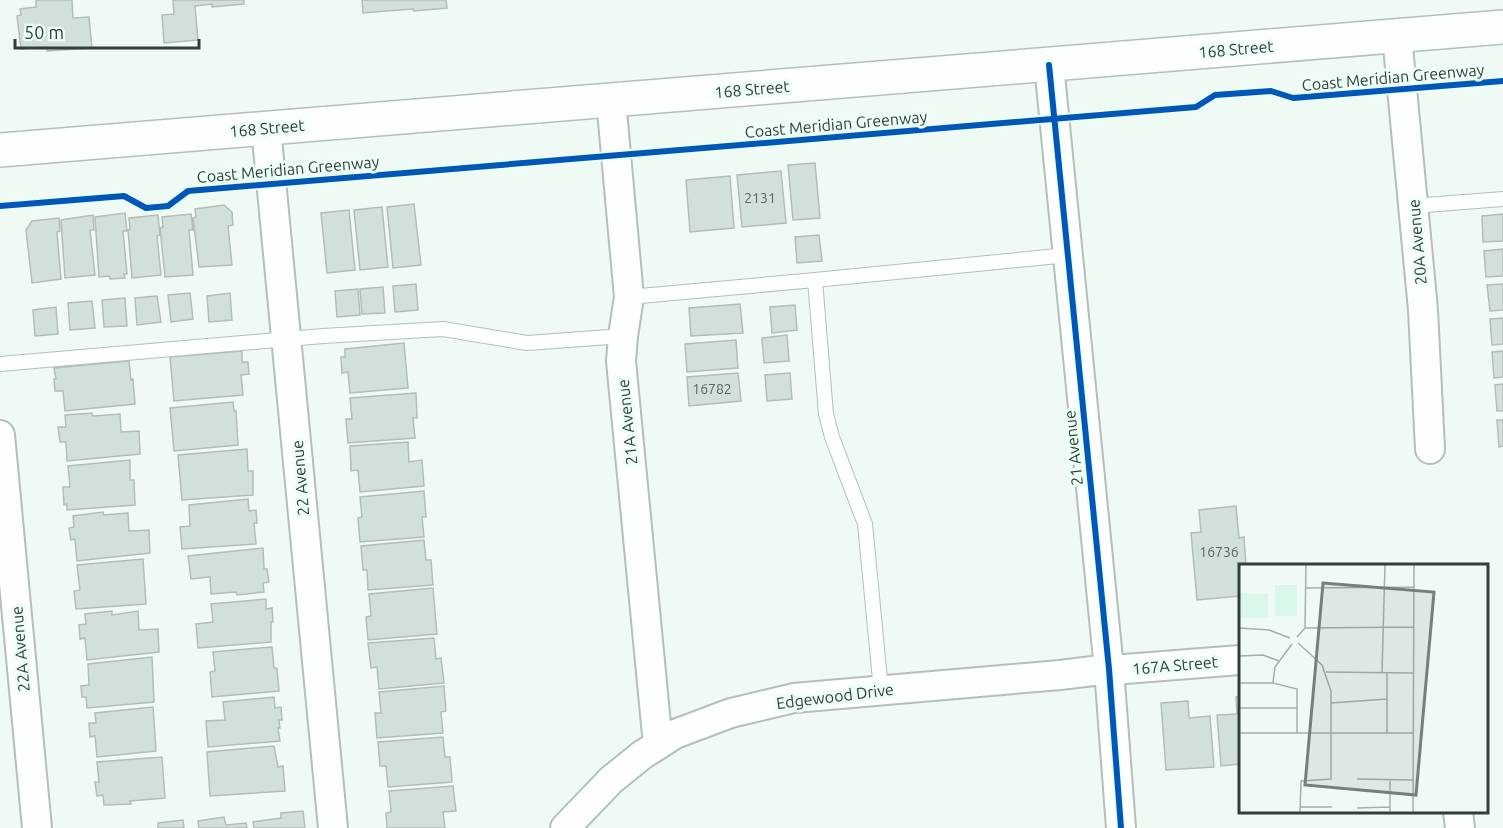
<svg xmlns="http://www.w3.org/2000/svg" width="1503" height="828" font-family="Ubuntu,sans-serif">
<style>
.building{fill:#d2e0da;stroke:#b4bdb8;stroke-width:1.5}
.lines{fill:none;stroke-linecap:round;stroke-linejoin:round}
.lane-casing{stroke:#b5bfba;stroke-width:16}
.street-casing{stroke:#b5bfba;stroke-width:32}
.secondary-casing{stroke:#b5bfba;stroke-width:36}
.lane{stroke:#fdfefe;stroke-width:14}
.street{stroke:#fdfefe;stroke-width:28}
.secondary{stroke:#fdfefe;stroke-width:33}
.cycleway-casing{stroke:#ebfff6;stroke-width:10}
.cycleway{stroke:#0057b8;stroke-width:6}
.labels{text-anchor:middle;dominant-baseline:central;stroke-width:6;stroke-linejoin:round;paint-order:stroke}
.number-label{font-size:14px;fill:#5c6661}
.street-label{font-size:16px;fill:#343e39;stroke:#ebfff6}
.inset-road{fill:none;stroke:#a5afaa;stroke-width:1.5}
.view{fill:#76807b;fill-opacity:0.15;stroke:#76807b;stroke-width:3}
.inset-edge{fill:none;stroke:#343e39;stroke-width:3}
</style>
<rect width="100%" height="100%" fill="#f0faf5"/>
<path class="building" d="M36 0H72L73 18 89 17 92 48 47 51V47L21 49 17 16 21 15 20 9 36 7Z
M173 0H244V4L212 7V4L195 6 198 40 164 43 162 15 174 14Z
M362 0H446L447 8 414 11 413 9 363 13Z
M815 163 820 218 793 220 788 165Z
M781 171 786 223 742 227 737 175Z
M730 176 734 228 690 232 686 180Z
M414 204 421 265 393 268 387 207Z
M224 205 232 212 233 225 228 226 232 265 199 267 193 218 196 217 195 209Z
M382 207 388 267 360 270 354 210Z
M349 210 355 270 327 273 321 213Z
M125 213 127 231H123L127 274H124L125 278 110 279 109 276 99 277 95 217Z
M191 214 193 230H189L193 275 165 277 160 228 163 227 162 217Z
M1503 214V241L1483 242 1482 216Z
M93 215 94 230H90L95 275 65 278 61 220Z
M158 215 160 235 157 236 161 275 132 278 128 230 130 229 129 218Z
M59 218 60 231 57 232 61 279 32 283 26 230 32 221Z
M819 235 822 261 797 263 795 237Z
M1503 249V276L1486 277 1484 251Z
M416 284 418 310 395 312 393 286Z
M1503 284V310L1490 311 1487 285Z
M383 287 385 313 362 314 360 289Z
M358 289 360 315 337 317 335 291Z
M190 293 193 319 171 322 168 295Z
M230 293 232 320 209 322 207 296Z
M157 296 161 322 137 325 135 298Z
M125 298 127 326 104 327 102 300Z
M92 301 95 328 70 330 68 303Z
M740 304 743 333 691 336 689 308Z
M795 305 797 330 772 333 770 307Z
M56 307 58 334 35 336 33 310Z
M1503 318V344L1492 345 1490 319Z
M787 335 789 361 764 363 762 338Z
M736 340 738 368 687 372 685 344Z
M404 343 408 388 350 393 348 372 342 373 341 357H345V349Z
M242 351V362H248L249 374 241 375 243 395 174 401 170 357Z
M1503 351V377L1494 378 1492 352Z
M129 361 131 380 133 379 135 404 65 411 63 391H55L54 379H56L54 368Z
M738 373 741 401 689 406 687 377Z
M790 373 792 399 767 401 765 375Z
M1503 384V411H1497L1495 385Z
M416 393 417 418H413L415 438 348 443 346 419H352L350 398Z
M233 402 234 411H236L238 445 174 451 170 408Z
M92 413 93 416 120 414 121 432 139 431 140 454 67 461 66 442H60L58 427H66L65 415Z
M1497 420H1503V446L1499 447Z
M408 442 409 462 422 460 424 486 360 492 358 470 351 471 350 446Z
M247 449 248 471H253V495L182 500 178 455Z
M130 460V480H134L135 505 67 510V504L64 505 63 487H70L68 466Z
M424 491 426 517H422L424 537 360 542 358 518 362 517 360 497Z
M248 499 249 511 256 510 257 523H254L256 544 182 549 180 527 190 526 189 505Z
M1236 506 1239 538 1244 537 1246 566H1240V596L1197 600 1191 533 1201 532 1199 510Z
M103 512 104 515 128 513 129 531 149 530 150 553 77 561 75 539 71 540 69 528 74 527 73 516Z
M424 540 426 560H431L433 585 368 590 367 570H363L361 546Z
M263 548 264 569H267L269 582 263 583 264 592 237 595 236 592 211 594 210 577 191 579 188 556Z
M143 559 146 604 76 609 74 591 80 590 77 565Z
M433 588 437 634 368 640 366 617 371 616 369 594Z
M266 599V609L272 608 273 622H271V642L198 648 196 624 213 622 211 604Z
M112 611V615L138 611 139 630 158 629 159 652 87 660 85 638 80 639 79 625 86 624 85 614Z
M434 638 436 659 441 658 444 683 379 689 377 667 371 668 368 643Z
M272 647 274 668H277L279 691 212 697 210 672 215 671 213 652Z
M152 657 154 702 87 708 86 697H82L81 686 89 685 88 664Z
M444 686 446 711 441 712 443 733 377 738 375 713H381L379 692Z
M1240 696V764L1221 766 1217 715 1237 714 1236 697Z
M274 697 275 708 281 707 282 720H279L280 728H278L280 741 208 747 206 721 225 720 223 702Z
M1188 701 1189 718 1210 716 1214 767 1166 770 1161 703Z
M153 707 156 751 97 757 95 736 90 737 89 723H96L95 713Z
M443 737 445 757H450L452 782 388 787 386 766H380L378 742Z
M274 746 278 767 283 766 285 791 210 796 207 752Z
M162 757 165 798 130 801 131 804 104 805 103 795 97 796 95 782H99L97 762Z
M453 786 456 811 443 812 445 828H387L386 813 391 812 389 791Z
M303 811 305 828H254L253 822 281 818V813Z
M224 817 226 825 246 823 247 828H199L198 821Z
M183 820 184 828H158V823Z"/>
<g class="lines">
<defs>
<path id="lane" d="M1413 206 1503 199
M815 280 826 414 832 437 865 524 881 690
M629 297 815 280 1068 255
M0 364 323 336 443 329 527 343 623 336"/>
<path id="street" d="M1397 36 1423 310 1430 449
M1049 65 1109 669 1121 828
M611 100 629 297 623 336 621 361 658 745
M266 128 333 828
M0 435 37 828
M1458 812 1460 828
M565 828 611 780 642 755 675 734 731 713 794 698 1060 675 1109 669H1125L1240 660"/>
<path id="secondary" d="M0 150 1503 27"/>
</defs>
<use href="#lane" class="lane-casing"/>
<use href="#street" class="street-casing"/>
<use href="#secondary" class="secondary-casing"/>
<use href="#lane" class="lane"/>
<use href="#street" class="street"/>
<use href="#secondary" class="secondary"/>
<defs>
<path id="cycleway" d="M1049 65 1109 669 1121 828
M0 206 124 196 146 208 168 206 188 191 1196 107 1215 95 1271 91 1293 98 1503 81"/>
</defs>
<use href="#cycleway" class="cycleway-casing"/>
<use href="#cycleway" class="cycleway"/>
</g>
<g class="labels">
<g class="number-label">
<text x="760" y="198">2131</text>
<text x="712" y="389">16782</text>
<text x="1219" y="552">16736</text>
</g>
<g class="street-label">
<text transform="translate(1236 49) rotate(-5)">168 Street</text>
<text transform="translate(1393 77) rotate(-5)">Coast Meridian Greenway</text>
<text transform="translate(752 89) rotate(-5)">168 Street</text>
<text transform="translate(836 124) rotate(-5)">Coast Meridian Greenway</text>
<text transform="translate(267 128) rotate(-5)">168 Street</text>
<text transform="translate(288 169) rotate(-5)">Coast Meridian Greenway</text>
<text transform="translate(1417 242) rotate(-95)">20A Avenue</text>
<text transform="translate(627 422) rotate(-96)">21A Avenue</text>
<text transform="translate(1073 448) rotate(-96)">21 Avenue</text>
<text transform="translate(300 478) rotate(-95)">22 Avenue</text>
<text transform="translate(20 649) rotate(-95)">22A Avenue</text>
<text transform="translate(1175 665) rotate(-5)">167A Street</text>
<text transform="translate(835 696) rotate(-7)">Edgewood Drive</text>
</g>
</g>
<g transform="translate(1239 564)">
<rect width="249" height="249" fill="#f0faf5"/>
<path d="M36 21H58V52H36ZM0 29 29 30V54H0Z" fill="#d9f8ea"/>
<path class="inset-road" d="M67 24 175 23M0 64 30 66 51 74M66 64 175 63M58 73 66 64 67 0M59 79 83 101 92 127V215L62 217 61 249M53 80 36 103 34 119 58 125V169M0 92 24 91 40 97M87 108 174 109M143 108 146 0M148 109V169M0 119H34M92 139 148 135M0 144H58M0 169H174M118 215 174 216M61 243H93M118 244 151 243M151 249V216M174 249 175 0"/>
<path class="view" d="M84 19 195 28 177 231 66 221Z"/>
<rect width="249" height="249" class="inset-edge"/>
</g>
<path d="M15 39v9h184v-9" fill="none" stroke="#343e39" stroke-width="3"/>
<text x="24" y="39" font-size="18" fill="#343e39" stroke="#ebfff6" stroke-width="4.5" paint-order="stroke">50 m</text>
</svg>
